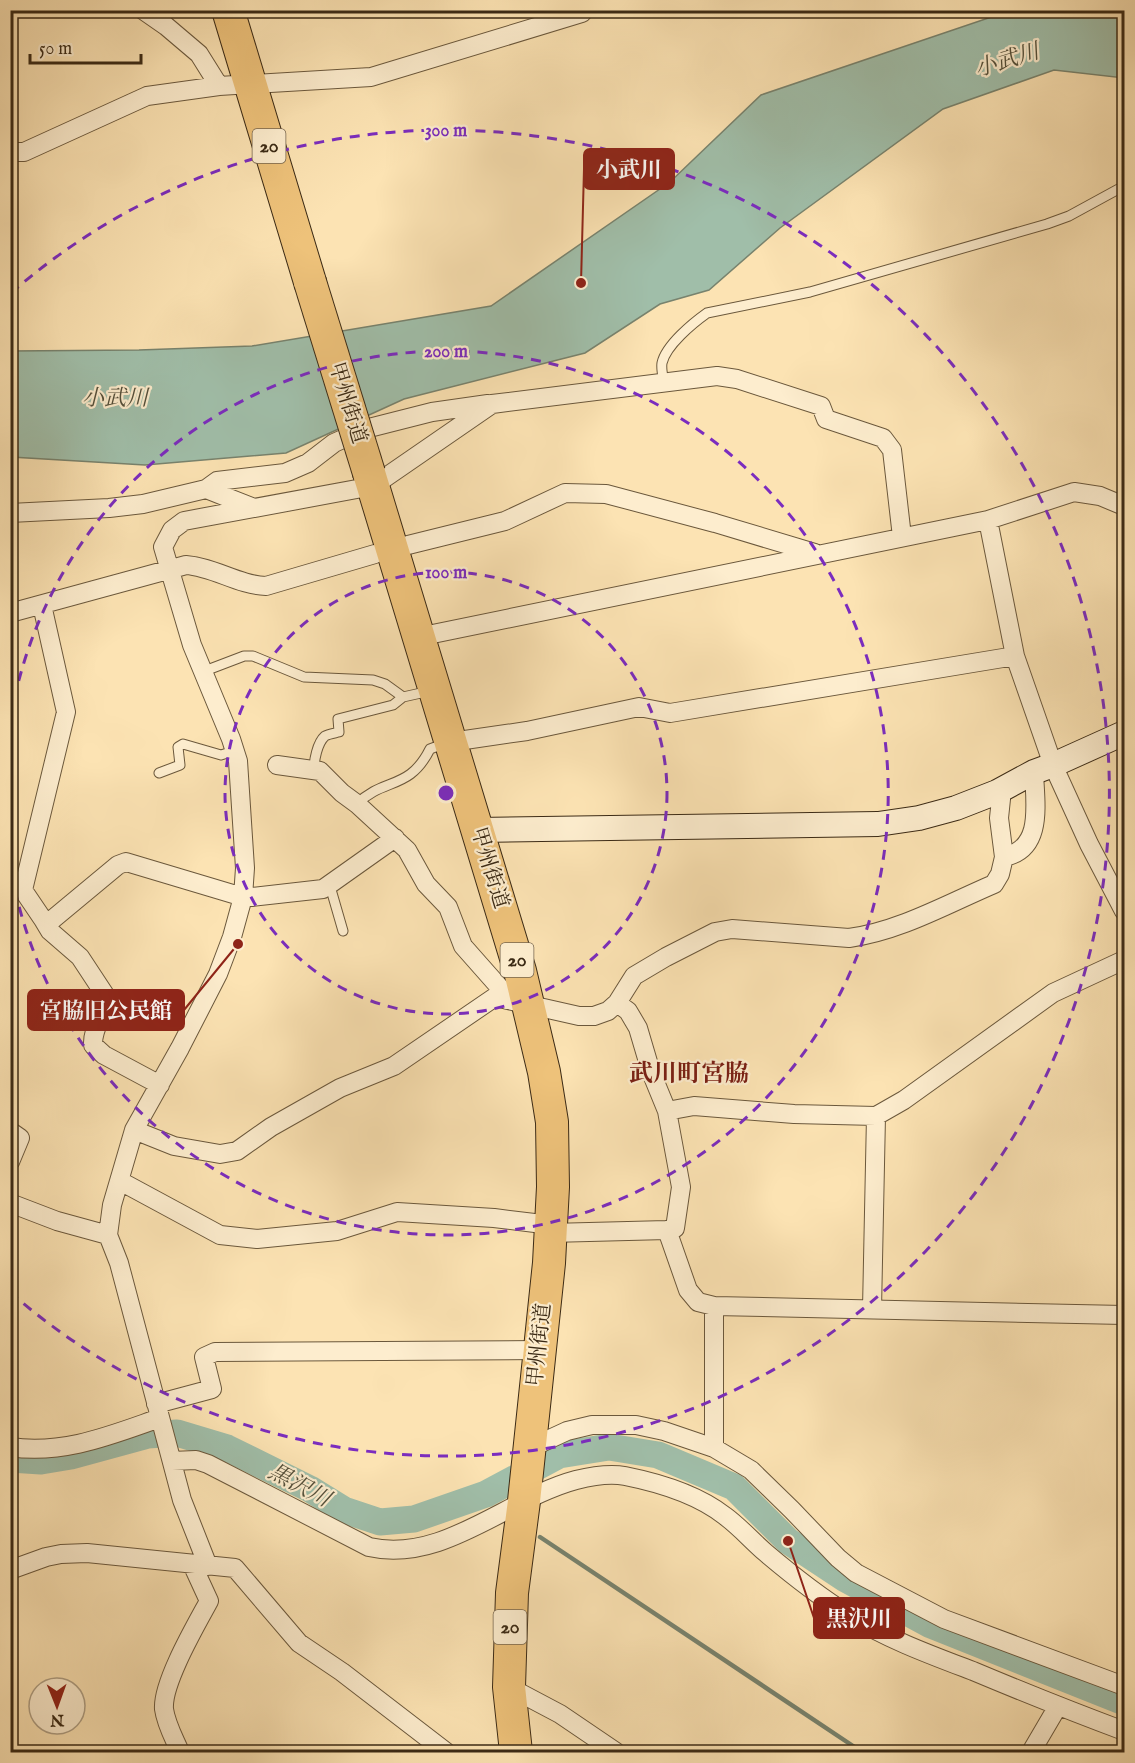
<svg xmlns="http://www.w3.org/2000/svg" width="1135" height="1763" font-family="'IM FELL English','Noto Serif JP',serif">
<style>
.water{fill:#a0bea9;stroke:#78836e;stroke-width:1.5}
.lines{fill:none;stroke-linecap:round;stroke-linejoin:round}
.stream{stroke:#78836e;stroke-width:4.5}
.river{stroke:#a0bea9;stroke-width:27}
.lane-casing{stroke:#6b583c;stroke-width:11}
.street-casing{stroke:#6b583c;stroke-width:20}
.secondary-casing{stroke:#3b2a15;stroke-width:26}
.highway-casing{stroke:#3b2a15;stroke-width:34}
.lane{stroke:#fdedce;stroke-width:9}
.street{stroke:#fdedce;stroke-width:18}
.secondary{stroke:#fdedce;stroke-width:24}
.highway{stroke:#eec27a;stroke-width:32}
.highway-bridge-casing{stroke:#3b2a15;stroke-width:34;stroke-linecap:butt}
.highway-bridge{stroke:#eec27a;stroke-width:32}
.ring{fill:none;stroke:#7b2cbf;stroke-width:3;stroke-dasharray:10 8}
.labels{text-anchor:middle;dominant-baseline:central;stroke-width:4.5;stroke-linejoin:round;paint-order:stroke}
.shield{fill:#fdedce;stroke:#75644c;stroke-width:1.5}
.shield-label{font-size:20px;font-weight:bold;fill:#3b2a15}
.street-label{font-size:21px;fill:#3b2a15;stroke:#fdedce}
.water-label{font-size:22px;font-style:italic;fill:#544f3a;stroke:#fdedce}
.quarter-label{font-size:24px;font-weight:bold;fill:#7a1f14;stroke:#fdedce}
.centre{fill:#7b2cbf;stroke:#fdedce;stroke-width:3}
.ring-label{font-size:18px;text-anchor:middle;font-weight:bold;fill:#7b2cbf;stroke:#fdedce;stroke-width:4.5;stroke-linejoin:round;paint-order:stroke}
.leader{fill:none;stroke:#8f2418;stroke-width:2}
.callout-dot{fill:#8f2418;stroke:#fdedce;stroke-width:2}
.callout{fill:#8f2418;stroke:#8f2418;stroke-width:2}
.callout-label{font-size:22px;text-anchor:middle;font-weight:bold;fill:#fff}
</style>
<rect width="100%" height="100%" fill="#fce3b3"/>
<filter id="stains"><feTurbulence type="fractalNoise" baseFrequency=".00333" numOctaves="4"/><feColorMatrix values="0 0 0 0 .2 0 0 0 0 .09 0 0 0 0 .02 0 0 0 .5 -.17"/></filter>
<radialGradient id="worn" r=".72"><stop offset=".6" stop-color="#630" stop-opacity="0"/><stop offset="1" stop-color="#630" stop-opacity=".3"/></radialGradient>
<path class="water" d="M1009 11H1124V78L1054 70 943 109 780 228 709 290 660 304 585 353 404 399 286 453 145 465 11 457 10 351 139 350 252 346 491 306 670 182 761 95Z"/>
<g class="lines">
<path class="stream" d="M486 1494 495 1500
M540 1537 862 1752"/>
<path class="river" d="M10 1459 41 1461 71 1456 148 1435 177 1433 227 1448 310 1489 344 1510 380 1522 414 1519 486 1494 559 1455 609 1447 658 1455 734 1487 788 1541 844 1578 931 1625 1124 1702"/>
<defs>
<path id="lane" d="M664 383C663 377 661 369 662 363 666 345 693 323 707 313L810 292 1047 224 1069 216 1124 186
M202 672 244 656H253L304 677 373 680 385 684 403 697
M314 770C314 761 317 743 325 736 328 734 335 733 339 732L338 719 393 705 403 697 430 691
M159 773 180 765 178 747 183 744 221 755 234 751
M357 804C384 777 409 791 430 749L446 743
M328 886 332 893 343 931"/>
<path id="street" d="M143 10 166 26 199 54 219 86 371 77 582 13 584 10
M10 152H24L147 96 219 86
M254 508 206 489 217 481 285 473 308 463 334 443 365 429 432 412 488 404
M10 513 109 508 143 504 206 489
M988 520 1015 656 1053 765 1089 844 1124 911
M408 545 505 521 565 493 606 494 715 523 815 553
M42 605 66 712 23 890 44 921 53 919 118 865 126 862 243 897H252L323 889 395 838
M10 613 186 565C214 567 238 585 266 586L375 554
M418 637 988 520 1074 492 1100 496 1124 506
M451 742 527 731 639 707 670 713 1015 656
M277 765 320 771 342 793 357 804 407 850 426 884 448 907 463 946 501 989 507 1000
M1004 857C1044 849 1035 803 1034 772
M44 921 50 931 80 957 107 998C104 1014 92 1029 93 1045L104 1055 160 1085
M617 1003 628 1011 638 1028 651 1072 667 1111 681 1187 675 1228 667 1230
M667 1111 694 1106 794 1114 876 1116 904 1100 1053 993 1124 960
M134 1130 174 1146 220 1154 237 1151 271 1127 340 1088 394 1066 495 997 579 1016H594L608 1011 617 1003 634 976 666 957 715 932 732 929 849 938C900 931 947 904 994 884L1000 874 1004 857 999 818 1001 799 997 792
M10 1131 20 1138 10 1162
M120 1181 220 1235 257 1239 337 1231 397 1212 494 1218 551 1225
M10 1203 57 1221 108 1235
M550 1233 667 1230 688 1290 698 1302 714 1306 1124 1315
M714 1306V1448
M872 1309 876 1116
M156 1404 212 1389 204 1357 215 1352 540 1350
M10 1447C64 1455 111 1435 160 1418
M528 1449 567 1431 592 1425H636L664 1431 714 1448 751 1470 792 1510 838 1558 856 1573 944 1619 1124 1686
M172 1461 196 1460 208 1464 369 1547C443 1564 508 1498 576 1480 592 1476 609 1473 625 1476 660 1483 697 1494 725 1516 740 1527 752 1541 766 1553 792 1575 820 1597 849 1615 887 1639 931 1655 973 1671 1023 1692 1073 1712 1124 1731
M208 1566 182 1500 119 1263 108 1235 112 1205 134 1130 180 1048 218 974 232 937 243 897 245 868 238 761 231 739 192 645 163 547 172 530 184 521 373 486 492 404 717 376 737 379 821 406 826 419 883 438 892 450 902 537
M10 1570 46 1557 61 1554 87 1553 235 1568 299 1643 342 1672 446 1752
M509 1687 560 1714 616 1752
M180 1752C174 1738 166 1724 164 1709 162 1683 196 1625 209 1601L192 1564
M1031 1752 1058 1706"/>
<path id="secondary" d="M477 830 878 824 919 818 956 808 997 792 1034 772 1053 765 1124 733"/>
<path id="highway" d="M228 10 310 282
M369 473 520 971 544 1072 552 1122 553 1187 549 1263 524 1501 512 1593 509 1687 516 1752"/>
</defs>
<use href="#lane" class="lane-casing"/>
<use href="#street" class="street-casing"/>
<use href="#secondary" class="secondary-casing"/>
<use href="#highway" class="highway-casing"/>
<use href="#lane" class="lane"/>
<use href="#street" class="street"/>
<use href="#secondary" class="secondary"/>
<use href="#highway" class="highway"/>
<defs>
<path id="highway-bridge" d="M310 282 369 473"/>
</defs>
<use href="#highway-bridge" class="highway-bridge-casing"/>
<use href="#highway-bridge" class="highway-bridge"/>
</g>
<g class="ring">
<circle cx="446" cy="793" r="221"/>
<path d="M11 716A442 442 0 1 1 11 870"/>
<path d="M11 293A663 663 0 1 1 11 1293"/>
</g>
<g class="labels">
<g class="shield">
<rect x="252.5" y="129" width="33" height="34" rx="4.5"/>
<rect x="500.5" y="943" width="33" height="34" rx="4.5"/>
<rect x="493.5" y="1610" width="33" height="34" rx="4.5"/>
</g>
<g class="shield-label">
<text x="269" y="146">20</text>
<text x="517" y="960">20</text>
<text x="510" y="1627">20</text>
</g>
<g class="street-label">
<text transform="translate(347 403) rotate(73)">甲州街道</text>
<text transform="translate(489 868) rotate(73)">甲州街道</text>
<text transform="translate(540 1345) rotate(-84)">甲州街道</text>
</g>
<g class="water-label">
<text transform="translate(1007 61) rotate(-17)">小武川</text>
<text x="115" y="399">小武川</text>
<text transform="translate(299 1486) rotate(28)">黒沢川</text>
</g>
<g class="quarter-label">
<text x="689" y="1074">武川町宮脇</text>
</g>
</g>
<circle cx="446" cy="793" r="9" class="centre"/>
<g class="ring-label">
<text x="446" y="136">300 m</text>
<text x="446" y="357">200 m</text>
<text x="446" y="578">100 m</text>
</g>
<path class="leader" d="M581 283L584 169M238 944L184 1010M788 1541L814 1618"/>
<g class="callout-dot">
<circle cx="581" cy="283" r="6"/>
<circle cx="238" cy="944" r="6"/>
<circle cx="788" cy="1541" r="6"/>
</g>
<g class="callout">
<rect x="584" y="149" width="90" height="40" rx="6"/>
<rect x="28" y="990" width="156" height="40" rx="6"/>
<rect x="814" y="1598" width="90" height="40" rx="6"/>
</g>
<g class="callout-label">
<text x="629" y="177">小武川</text>
<text x="106" y="1018">宮脇旧公民館</text>
<text x="859" y="1626">黒沢川</text>
</g>
<rect width="1135" height="1763" fill="none" stroke="#fce3b3" stroke-width="36"/>
<rect x="12" y="12" width="1111" height="1739" fill="none" stroke="#3b2a15" stroke-width="3"/>
<rect x="18" y="18" width="1099" height="1727" fill="none" stroke="#3b2a15" stroke-width="1.5"/>
<g transform="translate(57 1706) rotate(179)"><circle r="28" fill="#fdedce" stroke="#af9f84" stroke-width="1.5"/>
<path d="M0-4.5L10 22L0 15L-10 22Z" fill="#8f2418"/>
<text y="-9" font-size="16" font-weight="bold" text-anchor="middle" fill="#3b2a15">N</text>
</g>
<path d="M30 54v9h111v-9" fill="none" stroke="#3b2a15" stroke-width="3"/>
<text x="39" y="54" font-size="18" fill="#3b2a15" stroke="#fdedce" stroke-width="4.5" paint-order="stroke">50 m</text>
<rect width="100%" height="100%" filter="url(#stains)"/>
<rect width="100%" height="100%" fill="url(#worn)"/>
</svg>
